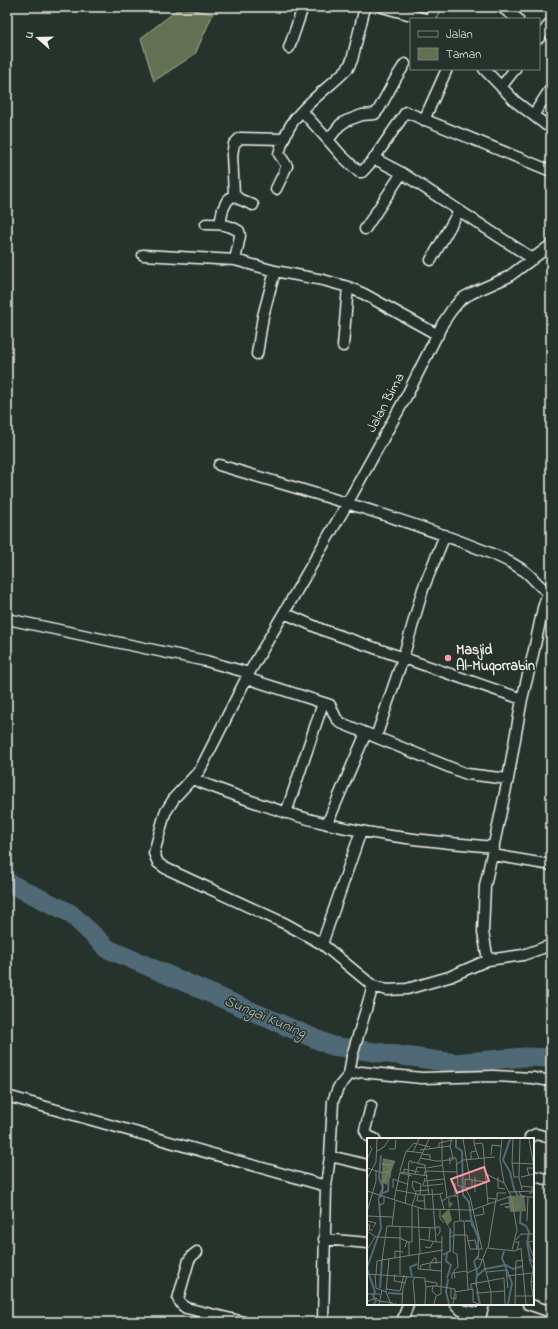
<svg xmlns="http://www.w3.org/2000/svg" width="558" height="1329" font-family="'Indie Flower',sans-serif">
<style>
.green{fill:#637051;stroke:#acb09c}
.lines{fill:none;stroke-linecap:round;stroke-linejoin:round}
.river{stroke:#506b76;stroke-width:19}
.minor-casing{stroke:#f4f1e8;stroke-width:13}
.minor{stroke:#26332d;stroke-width:10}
.poi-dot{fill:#ff9aa2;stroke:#26332d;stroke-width:1.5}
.labels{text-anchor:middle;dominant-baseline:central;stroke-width:3;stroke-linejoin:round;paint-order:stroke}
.street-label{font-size:14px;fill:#f4f1e8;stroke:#26332d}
.poi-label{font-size:14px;font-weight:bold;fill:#f4f1e8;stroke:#26332d;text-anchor:start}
.water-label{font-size:15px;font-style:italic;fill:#b2bbba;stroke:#26332d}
.inset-river{fill:none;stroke:#506b76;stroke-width:2}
.inset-road{fill:none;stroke:#787f78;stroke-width:1}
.view{fill:#ff9aa2;fill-opacity:0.15;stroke:#ff9aa2;stroke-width:2}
.inset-edge{fill:none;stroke:#f4f1e8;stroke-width:2}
</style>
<rect width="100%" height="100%" fill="#26332d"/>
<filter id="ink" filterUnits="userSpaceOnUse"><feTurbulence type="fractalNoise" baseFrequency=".025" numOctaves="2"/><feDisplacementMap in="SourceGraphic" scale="8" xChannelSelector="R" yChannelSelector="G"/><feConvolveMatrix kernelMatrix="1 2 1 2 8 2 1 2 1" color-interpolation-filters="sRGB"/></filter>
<g filter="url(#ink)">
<path class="green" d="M181 7 213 14 195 54 154 81 141 38Z"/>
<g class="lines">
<path class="river" d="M7 882 70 913 108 949 332 1046 454 1063 525 1057 551 1058"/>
<defs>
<path id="minor" d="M382 7 426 19
M501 7 518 19
M430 19 436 7
M539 38 551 22
M289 48 303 7
M405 64 396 78 379 109 375 114 362 115 346 121 340 125 328 140 341 155 359 172H362L373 160 379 161 402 173 533 259
M484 69 516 102 546 125 551 126
M501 87 515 69
M302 111 328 140
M534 114 551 88
M424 120 447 69
M373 160 406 112 551 171
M276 189 287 166 279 154C282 142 287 130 294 120 309 100 331 86 348 68L352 60 365 7
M253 205 239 199 234 194 232 155 234 144 240 138 284 139
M206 224C219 224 228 224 239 231L240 236 235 260
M220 224 223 209 227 201 234 194
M365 229 402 173
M551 245 508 277 472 293 461 299 451 311 443 323 407 395 343 511 249 673 200 770 175 797 165 813 154 853 158 863 165 868 286 924 322 944 373 986 387 990 407 989 449 977 488 960 523 955 551 945
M143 255 235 260 275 271 323 280 348 287 364 294 438 335
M431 260 459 211
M343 346 348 287
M257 354 263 316 275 271
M219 465C308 492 398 516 485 551 498 556 511 562 523 570 533 576 539 589 551 593
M284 613 323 630 522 699 508 779 485 886 483 932 488 960
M7 619 206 661 249 673
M246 678 330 705 336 718 341 723 459 771 467 774 508 779
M522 699 532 659 543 608 548 592
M376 737 403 658 423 589 445 535
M192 779C237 796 281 813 328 824 382 837 438 842 494 847
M286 813 323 703
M327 824 366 733
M493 855 551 865
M322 944 361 831
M349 1075 361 1072 422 1078 493 1076 533 1078 551 1081
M7 1096 326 1186 330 1156 333 1101 338 1088 349 1075 352 1056 373 986
M371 1106 365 1130 368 1136 375 1139
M530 1139V1137L536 1134 551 1138
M330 1156 368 1165
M533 1176 551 1180
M324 1239 368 1243
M197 1252 193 1255 189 1260 178 1299 182 1305 186 1308 244 1322
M455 1304 461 1310 481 1314
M528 1304 551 1312
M323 1322 326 1186
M402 1322 408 1304
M479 1322 484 1304"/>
</defs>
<use href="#minor" class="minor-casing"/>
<use href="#minor" class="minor"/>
</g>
</g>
<circle class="poi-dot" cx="448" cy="658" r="4"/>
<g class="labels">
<g class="street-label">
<text transform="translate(386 403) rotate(-62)">Jalan Bima</text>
</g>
<g class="poi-label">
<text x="456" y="650">Masjid<tspan x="456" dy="16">Al-Muqorrabin</tspan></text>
</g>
<g class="water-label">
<text transform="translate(265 1017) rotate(23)">Sungai Kuning</text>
</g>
</g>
<g transform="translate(367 1138)">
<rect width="167" height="167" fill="#26332d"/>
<path d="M16 20 28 23 20 47 14 44ZM157 57 159 73 143 74 141 58ZM83 58 82 63 86 66 82 70 85 82 81 87 85 94 83 99 82 90 74 78 82 71 81 61Z" fill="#637051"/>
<path class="inset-river" d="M89 1V9L95 13 96 57 102 64 105 87 111 96V111M143 1 136 22 143 34 147 51 157 69 154 71 153 85 159 88 162 94 160 105 163 121 167 124M16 55 21 53 22 39M12 59 16 50 12 40 14 17M98 83H105L112 103M137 113 135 120 145 145 141 166M80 115 79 123 84 127 80 140M76 117 83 113V90M45 138 43 129 50 126M110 138 118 131 139 127 146 131 156 128M81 141 79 154 82 166M109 147 110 134 107 124 111 118M13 150 15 122M110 153 113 166M21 155 35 156M7 166 9 163 6 158 8 154 0 130 14 90 12 65"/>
<path class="inset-road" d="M75 1V23L80 60M96 1 103 42M107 1V6L115 5 116 8 121 66M135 1 133 21 137 45 142 54M146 1 145 25 167 26M153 1 152 39 155 52M162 1 167 30M51 6 63 9M107 6 112 21M83 8 86 20H89L91 48H94L96 53M72 10V5L85 2M22 11H28L29 2M53 12 83 8 85 1M10 13 17 9 22 1M39 13 56 15M40 13 47 5 50 6M46 14 52 1M55 16 63 17V22M124 17 125 7 134 8M53 20 69 23H75L80 22H86V20H82L83 22V26M0 21 5 11 3 8M104 21V14L109 13M22 22 28 24 23 28V40M46 24 58 27M51 25 62 1M145 25 147 39H152M90 26 96 22 128 19M58 27 62 57M23 28 15 26 24 27M0 30 16 35M60 30 76 27M33 33 39 13M37 34V31L52 34M33 35 45 38M41 35 42 23H45V26M48 36 50 29 58 30V27M57 37 58 33 90 34M121 37 137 45M162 37 160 30H167M108 39V54M131 39V50L138 51M154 39 167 36M58 40 56 48 76 46M0 41 9 24 10 1M57 43 77 41M154 48 165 49V55H162M26 50V41L40 46M98 50 103 59 115 111M98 50V41L119 44M98 50 105 49V42M65 51 69 104H75M29 52 55 57 73 56M0 53 56 71 105 72 144 58 142 54 167 53M49 53 62 52M90 53 92 71M152 53 154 58 161 59M76 55 73 56 77 71M51 56 50 63H57M57 57 58 71M15 58 16 45 22 33 16 35M15 58 11 61 13 67 17 65V59M88 58V45M144 58 150 92 145 112M120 60 129 61 121 110M27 62 33 34 61 38M130 62V55H139M75 63 83 58H91M38 66 42 35M133 67 145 64M51 70 53 116M142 70 138 69 146 68M92 71 93 83H97L101 152M73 72V81L77 85M0 74 9 43V32M0 78 26 79M108 78 117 76 116 69M0 83 9 85 6 89M93 83 87 84V97H100L103 111M160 83 161 59H167M0 87H3L2 92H6M20 88 70 90M25 88 28 63M69 89H73V94L70 98M0 93 9 99 35 100M84 99 87 97 86 114 90 116 91 129 87 132 88 140M34 101 40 103 38 109M53 101 69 104M62 102 63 90M149 102 154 96H167M100 103 108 102 110 111M40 104H45V68L49 55 45 48 46 43 54 46 53 57M42 104V117M148 104H152L150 112M58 109 63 110 67 103M103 111H116M112 111 111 121 115 122M0 112 8 99M52 116 51 131 75 133M28 120V113L36 114M116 121 124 154V166M162 121 166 131 164 144 167 143M167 121 161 104 167 103M15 122 76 112M64 125 67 120H69V126M53 131 54 127 63 125M63 132V125L75 124M120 134 139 132 141 150M100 135 112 130 120 110 148 113 154 110 159 166M0 136 58 140M8 136 9 150 19 154 22 121M9 136 10 123 15 122 20 88M28 136 27 143 39 145M33 137V89M140 138 165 135M48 140 46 142 48 166M58 140V143L70 145V148L88 151V154M85 141V135L100 133M58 143 59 149 66 148M164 144 166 158M110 145 137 140 138 166M84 150V160L89 161V156M20 151 33 153M104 151V146L109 145 111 155 137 153M33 153 37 137M19 154 24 166H30M0 156H13M69 157 65 153 66 148H70M148 158H167M1 163 9 160 12 163M12 163 26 165M12 166 15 152M35 166 36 150 40 138M58 166 59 149M67 166 69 158 74 156 75 98M86 166 88 154 106 151V164L112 166M148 166 149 123 156 122"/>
<path class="view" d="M117 29 122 43 90 55 84 41Z"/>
<rect width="167" height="167" class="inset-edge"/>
</g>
<rect width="558" height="1329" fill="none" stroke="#26332d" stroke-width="24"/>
<rect x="12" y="12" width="534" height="1305" fill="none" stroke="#f4f1e8" stroke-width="1.5" filter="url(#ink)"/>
<rect x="410" y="18" width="130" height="52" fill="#26332d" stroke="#787f78"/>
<rect x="418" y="31" width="20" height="6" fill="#26332d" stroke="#787f78"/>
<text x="446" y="38" font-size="12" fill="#f4f1e8">Jalan</text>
<rect x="418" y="48" width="20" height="12" fill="#637051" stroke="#787f78"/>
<text x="446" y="58" font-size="12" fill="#f4f1e8">Taman</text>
<g transform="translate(38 38) rotate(290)" stroke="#26332d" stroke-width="3" paint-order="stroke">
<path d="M0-3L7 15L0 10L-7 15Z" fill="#f4f1e8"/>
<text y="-6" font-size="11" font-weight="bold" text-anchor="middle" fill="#f4f1e8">U</text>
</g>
</svg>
